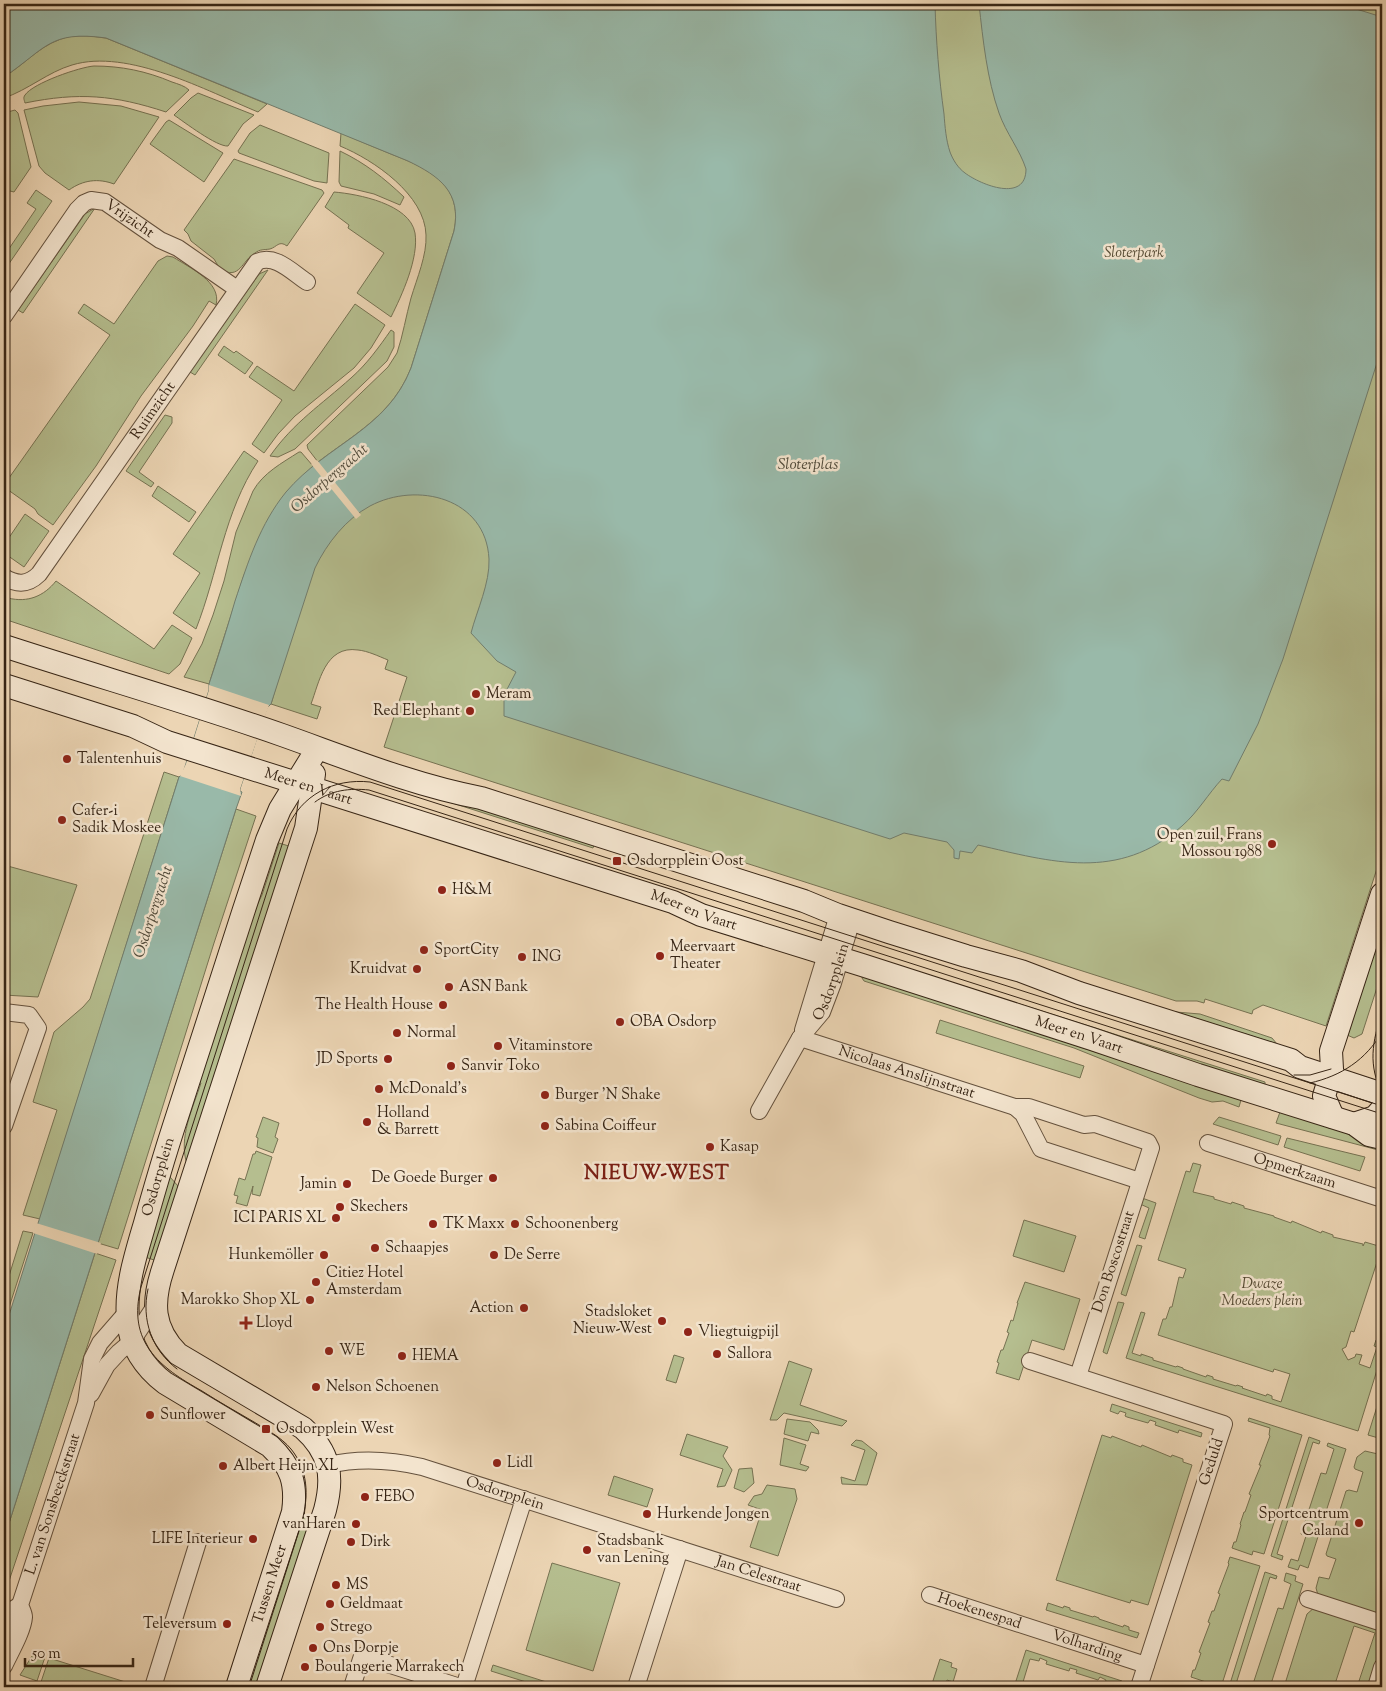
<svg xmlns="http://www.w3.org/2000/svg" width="1386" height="1691" font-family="'Sorts Mill Goudy',serif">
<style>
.green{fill:#b5be8f;stroke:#767252}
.water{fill:#99b9a9;stroke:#727e6e}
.pier{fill:#ecd5b4}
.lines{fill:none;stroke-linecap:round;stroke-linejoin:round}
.street-casing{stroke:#64513d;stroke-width:18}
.secondary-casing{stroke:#372515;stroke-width:24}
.street{stroke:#f3e4ce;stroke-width:16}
.secondary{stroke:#f3e4ce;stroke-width:22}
.tram{stroke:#372515;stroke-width:1}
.poi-dot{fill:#8f2418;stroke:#f3e4ce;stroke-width:2}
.labels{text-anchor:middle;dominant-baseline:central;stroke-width:5;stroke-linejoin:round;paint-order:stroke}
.street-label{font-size:15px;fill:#372515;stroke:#f3e4ce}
.park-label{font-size:15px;font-style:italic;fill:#564b34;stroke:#f3e4ce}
.poi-label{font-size:15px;fill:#372515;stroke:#f3e4ce;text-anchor:start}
.water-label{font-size:16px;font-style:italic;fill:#504a3a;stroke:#f3e4ce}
.district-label{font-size:20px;font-weight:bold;letter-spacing:1px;fill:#7a1f14;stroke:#f3e4ce}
</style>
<rect width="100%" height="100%" fill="#ecd5b4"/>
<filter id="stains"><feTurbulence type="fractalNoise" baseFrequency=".004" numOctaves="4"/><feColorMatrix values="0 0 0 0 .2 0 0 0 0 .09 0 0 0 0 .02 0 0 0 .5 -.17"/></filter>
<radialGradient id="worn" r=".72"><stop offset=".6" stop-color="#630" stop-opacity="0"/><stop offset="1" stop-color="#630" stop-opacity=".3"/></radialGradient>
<path class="green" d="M877 4H1382V853L1326 1026 1263 1005 1253 1010 1252 1014 1205 999 1204 1003 1197 1001H1176L384 747 407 677 385 669 388 660C378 656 368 651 358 650 325 645 319 683 311 704L321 707 317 719 271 704 319 540Z
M71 36H90L106 38 267 104 258 112C207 91 128 48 72 65 48 72 28 90 4 98V77C29 61 41 43 71 36Z
M94 66C121 66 146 71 172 82 178 84 185 86 189 90L166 112C114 95 79 92 25 103 24 99 23 98 25 95 33 83 80 67 94 66Z
M198 93 254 115 243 124 228 146C217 147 184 122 174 115L191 98Z
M79 102 121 106 159 117 114 184C98 178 83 180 69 190L45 173 39 166 24 110 43 106Z
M15 110 18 113 31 167 14 192 10 191 4 185V113Z
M169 120 223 153 204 182 150 144 166 122Z
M260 125 329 153 327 183 314 181 239 153 238 151 250 133Z
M341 133C357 140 374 147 391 154 427 168 464 184 454 231L411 368C393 414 356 433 318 462L308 449 307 445 388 367 397 353C403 335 406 316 411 298 417 278 427 255 426 235 425 195 374 160 340 146Z
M340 151C365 163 384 178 404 197L400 205 374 194 341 186 339 182Z
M234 159 322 190 324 193 287 246C279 240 277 247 270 249 264 250 260 249 255 253 242 260 240 281 220 269L214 259 191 241 188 234 184 230Z
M36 190 52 201 4 271V256L36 209 27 203Z
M334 192C358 194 410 204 415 233 419 258 402 295 391 317L357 293 384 253 348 228 349 225 325 207Z
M95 208 23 313 18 310 85 214Z
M167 256 173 257C190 268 222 282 216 305L209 301 193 326 141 396 96 466 53 525 38 514 35 509 4 487V485L110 335 78 313 84 304 114 324 158 261Z
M268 270 195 375 190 372 259 274Z
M355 304 385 325 371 348 354 368 295 416 278 434 264 453 252 444 282 400 249 377 257 366 294 391Z
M391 330 394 332V347L387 361 295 449 278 457 270 456C294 422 321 405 351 378 367 364 379 347 391 330Z
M224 346 234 353 236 351 253 363 245 374 218 355Z
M165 415 172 417V423L139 472 154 483 151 487 126 471Z
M244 451 258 461C224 512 218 573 196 629L173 613 200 573 173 554Z
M299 452H301L313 466 288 490 244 575 209 684 184 677 202 644 213 615 224 581 236 532 253 491C263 473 282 463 299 452Z
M158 486 196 512 189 522 152 496Z
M25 514 49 531 24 567 4 553V545Z
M56 581 154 649 172 625 192 638 180 664 169 674 4 619V606L8 598C28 603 44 596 56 581Z
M164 772 179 777 40 1219 23 1215 57 1110 33 1102 54 1032 83 1007 90 999Z
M368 776 596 839 593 848Z
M236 809 256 816 214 943 118 1249 98 1243Z
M279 843 292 847 187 1164C178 1138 193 1108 201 1083L195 1081 256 907 262 895Z
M4 865 77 885 38 997 4 995Z
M1382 927V972L1362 1034 1354 1038 1347 1035Z
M869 956 1265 1082V1085L868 960Z
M862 975 1241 1100 1239 1107 1223 1101 1212 1102 1199 1098 1074 1048 864 981 862 978Z
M1176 1012 1200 1014 1272 1038 1277 1044Z
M940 1020 1084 1066 1080 1078 936 1033Z
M1280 1112 1382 1141V1151L1276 1123Z
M263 1117 279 1123 275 1137 278 1139 273 1153 257 1147 258 1138 256 1137Z
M1219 1117 1281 1136 1278 1145 1213 1124Z
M1287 1138 1365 1157 1360 1171 1284 1147Z
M256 1151 272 1157 260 1196 252 1194 253 1186 247 1206 236 1203 238 1196 234 1195 239 1178 245 1180 253 1154H255Z
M1193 1163 1201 1165 1193 1192 1214 1197V1199L1231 1204 1232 1202 1244 1206V1208L1274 1216V1217L1291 1223 1292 1221 1321 1233 1322 1231 1333 1235V1237L1363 1244V1246L1365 1242 1382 1247 1354 1332 1351 1331 1346 1347 1342 1349 1348 1360 1355 1357 1356 1354 1362 1355 1359 1364 1370 1368 1377 1347 1374 1346 1376 1340 1382 1342V1354L1358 1431 1126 1358 1141 1312 1145 1313 1132 1353 1141 1356V1354L1153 1358V1360L1176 1367 1177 1366 1183 1368V1369L1206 1377 1207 1375 1213 1377V1379L1236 1386 1237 1385 1243 1387 1242 1388 1266 1396 1267 1394 1272 1396V1399L1281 1402 1290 1374 1274 1369 1273 1372 1158 1335 1163 1319H1166L1170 1307H1172L1179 1277 1183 1278 1186 1269 1158 1260 1186 1171 1190 1172Z
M167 1170 170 1177 178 1186 160 1262 145 1257Z
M1142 1198 1156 1203 1145 1239 1139 1237 1149 1208 1140 1204Z
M1024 1220 1076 1236 1064 1272 1013 1256Z
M23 1231 33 1233 4 1323V1292Z
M1137 1245 1142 1246 1126 1296 1121 1294Z
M95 1253 116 1260 7 1587 4 1586V1539Z
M1025 1282 1080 1299 1064 1350 1032 1340 1019 1380 996 1373 999 1363 997 1362 1001 1350H1003L1009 1333 1007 1332 1011 1320 1013 1321 1018 1303H1017Z
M1118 1302 1124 1303 1107 1354 1103 1352Z
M674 1355 684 1358 676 1383 666 1380Z
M789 1361 812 1369 800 1405 847 1421 842 1426 784 1413 777 1420H770Z
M1380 1397 1382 1398V1411L1379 1410 1377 1417 1380 1418 1378 1425 1382 1427V1439L1368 1435Z
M1112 1404 1202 1433 1201 1437 1179 1430 1178 1433 1155 1425 1156 1422 1150 1420 1148 1423 1127 1417 1125 1416 1126 1413 1120 1411 1118 1414 1110 1411Z
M1249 1418 1302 1435 1264 1554 1253 1551 1252 1555 1232 1548 1234 1542H1236L1241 1525 1240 1524 1244 1512H1245L1251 1495 1249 1494 1261 1465H1259L1270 1436 1269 1435 1270 1428 1248 1421Z
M787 1419 810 1422 818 1430 819 1434 811 1432 808 1441 784 1434Z
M687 1434 728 1447 723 1456 732 1470 725 1486 717 1487 723 1469 680 1455Z
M1102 1435 1111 1438 1112 1436 1141 1447 1142 1445 1171 1457 1172 1455 1183 1459V1462L1192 1465 1148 1605 1131 1600 1130 1603 1056 1580Z
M1309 1437 1320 1441 1319 1444 1313 1442 1277 1554 1283 1556 1282 1560 1271 1556Z
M784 1438 806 1445 800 1464 809 1467 806 1471 780 1465Z
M856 1440 862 1441 877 1453 867 1485 842 1484 841 1477 855 1481 865 1450 851 1445Z
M1328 1443 1346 1449 1308 1568 1300 1565 1298 1570 1288 1567 1291 1559 1298 1561 1306 1536 1301 1534 1321 1473 1326 1474 1334 1449 1327 1446Z
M1365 1451 1378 1454 1379 1456 1377 1465 1382 1467V1619L1318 1595 1316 1588 1319 1577 1329 1579 1336 1559 1327 1556 1326 1554 1346 1491 1349 1490 1357 1492 1363 1472 1355 1469 1354 1467 1357 1457Z
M752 1468 754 1483 744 1492 734 1488 739 1469Z
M614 1476 653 1489 647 1507 608 1495Z
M767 1485 795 1489 797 1499 778 1556 750 1547 762 1510 748 1505 754 1496 762 1494Z
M297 1514 318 1520 262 1687H241Z
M1230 1557 1260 1566 1221 1687 1191 1677 1193 1670H1195L1201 1653 1199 1652 1210 1623 1208 1622 1212 1611H1214L1220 1594 1218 1593 1229 1564 1228 1563Z
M552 1563 620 1583 593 1671 526 1650Z
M1265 1572 1277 1576 1276 1579 1270 1577 1235 1687H1229Z
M1286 1573 1296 1576 1295 1581 1303 1584 1270 1687H1252L1278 1608 1283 1609 1291 1584 1284 1581Z
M1048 1603 1063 1608 1064 1606 1070 1608V1610L1093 1617 1094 1616 1099 1618V1619L1123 1627 1124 1625 1129 1627V1630L1139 1633 1137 1638 1046 1610Z
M1315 1607 1382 1628V1647L1378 1660 1380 1661 1369 1687H1357L1375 1633 1354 1626 1334 1687H1284L1307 1614Z
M1026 1650 1122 1681 1120 1687 1105 1683 1106 1680 1100 1677 1098 1680 1076 1673 1077 1670 1070 1668 1069 1671 1046 1664 1047 1661 1040 1658 1039 1661 1030 1659 1023 1682 1043 1687H1014Z
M34 1653 45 1657 37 1681 20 1675Z
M49 1658 135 1685 134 1687H57L41 1682Z
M940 1659 952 1663 951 1667 957 1669 953 1682 947 1680 945 1687H931Z
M493 1665 562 1687H542L491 1671Z"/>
<path class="water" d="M4 4H935C936 41 939 78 944 114 945 127 946 140 950 152 953 160 958 168 965 173 981 185 1026 203 1026 169 1020 150 1006 133 999 113 987 79 983 40 979 4H1340L1382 17V347L1283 659 1258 724 1229 781 1222 779C1208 794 1198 812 1182 826 1118 882 1052 862 978 845L972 853 960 851 959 859 954 858V850L947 842 904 833 890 839 504 716V695L516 672 497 661 471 633C477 610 490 583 489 559 486 498 417 481 370 506 346 519 327 543 315 568L271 704 267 708 240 789V791L242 792 236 809 4 1539V1331L179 777 183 773 209 690V684C218 657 227 629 235 601 248 562 260 524 286 492 327 444 387 430 411 368L454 231C462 192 439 176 408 161L106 38C49 30 46 49 4 77Z"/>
<path class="pier" d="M317 460 361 515 356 519 311 464Z
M209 685 269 705 240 789 241 796 180 776 186 764 209 690Z
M36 1223 101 1243 97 1254 33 1233Z"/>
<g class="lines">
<defs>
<g id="street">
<path id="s1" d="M4 316 77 210 84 203 91 200 105 202 160 240 178 248 237 289"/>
<path id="s2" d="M4 577C17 585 28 585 39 574L257 262C275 253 293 273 307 282"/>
<path d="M4 1012 29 1015 38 1028 4 1126"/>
<path d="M803 1030 838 915"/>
<path id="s3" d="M800 1038 1015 1107H1029L1084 1125 1095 1124 1148 1142 1151 1148 1078 1376"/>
<path d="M1015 1107 1023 1114 1041 1149 1140 1181"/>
<path id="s4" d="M759 1111 800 1038 822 1012 833 983 852 920"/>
<path id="s5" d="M1208 1143 1382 1199"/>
<path d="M1030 1361 1224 1424 1139 1687"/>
<path d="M91 1394 107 1365 119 1352 132 1341 155 1306"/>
<path id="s6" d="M328 1465C358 1458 392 1460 422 1467L836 1599"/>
<path id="s7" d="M930 1595 1146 1665"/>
<path d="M1308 1599 1382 1623"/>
<path d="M4 1634 12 1610 20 1605"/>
<path id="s8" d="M4 1666C10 1653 23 1631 24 1617 24 1613 21 1608 20 1605L86 1403 92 1359 100 1343 127 1312"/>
<path d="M153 1687 198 1542"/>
<path d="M352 1687 362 1656 460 1687"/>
<path d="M464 1687 524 1499"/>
<path d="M636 1687 680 1549"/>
<path d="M1376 1687 1382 1667"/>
</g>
<g id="secondary">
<path d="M4 646C96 676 191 703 282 735 347 758 413 785 481 798L804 901 838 915 889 932 966 956 1021 971 1079 993 1291 1060 1300 1067 1382 1094"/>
<path id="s9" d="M4 685 133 726 167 742 562 867 673 902 701 915 862 965 1092 1039 1198 1075 1354 1124 1369 1135 1382 1138"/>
<path d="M1333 1117 1324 1096 1332 1069 1331 1051 1382 894"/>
<path d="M1354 1124 1375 1117 1382 1109"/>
<path id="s10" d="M237 1687 293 1512C297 1483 291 1466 270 1446L165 1383C145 1368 129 1345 128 1319 125 1287 136 1254 145 1223 154 1191 163 1160 173 1129 204 1032 235 936 267 840L280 809 317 749"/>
<path d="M267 1687 325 1510C334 1476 330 1452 303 1428L178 1354C152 1328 152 1302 163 1269L306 828 314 774"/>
</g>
</defs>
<use href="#street" class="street-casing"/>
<use href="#secondary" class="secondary-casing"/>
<use href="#street" class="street"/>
<use href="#secondary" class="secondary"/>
<path class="tram" d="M315 802C331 790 350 788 369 790L1382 1114
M1382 1012C1372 1043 1368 1064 1382 1094
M1380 1049 1382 1073
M1294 1075H1310L1331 1069
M1310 1083C1341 1076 1366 1060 1382 1032
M148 1289C141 1320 152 1350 177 1369
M248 1687 302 1521C309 1495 308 1470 291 1449 281 1437 267 1430 254 1422 237 1412 219 1402 202 1391 159 1367 127 1342 141 1287L287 829C301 795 334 778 370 782L1382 1106"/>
</g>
<g class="poi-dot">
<circle cx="476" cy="694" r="5"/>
<circle cx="470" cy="711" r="5"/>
<circle cx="67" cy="759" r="5"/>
<circle cx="62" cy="820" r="5"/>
<circle cx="1272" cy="844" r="5"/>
<rect x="612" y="856" width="10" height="10" rx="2.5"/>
<circle cx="442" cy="890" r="5"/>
<circle cx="424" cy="950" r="5"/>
<circle cx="660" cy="956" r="5"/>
<circle cx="522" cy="957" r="5"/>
<circle cx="417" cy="969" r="5"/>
<circle cx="449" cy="987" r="5"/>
<circle cx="443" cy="1005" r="5"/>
<circle cx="620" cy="1022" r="5"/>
<circle cx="397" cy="1033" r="5"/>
<circle cx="498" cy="1046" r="5"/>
<circle cx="388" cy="1059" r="5"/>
<circle cx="451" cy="1066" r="5"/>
<circle cx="379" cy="1089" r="5"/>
<circle cx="545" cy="1095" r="5"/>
<circle cx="367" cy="1122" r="5"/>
<circle cx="545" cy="1126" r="5"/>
<circle cx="710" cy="1147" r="5"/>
<circle cx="493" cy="1178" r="5"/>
<circle cx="347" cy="1184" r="5"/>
<circle cx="340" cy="1207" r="5"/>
<circle cx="336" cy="1218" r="5"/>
<circle cx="433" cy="1224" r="5"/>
<circle cx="515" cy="1224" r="5"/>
<circle cx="375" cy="1248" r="5"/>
<circle cx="324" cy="1255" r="5"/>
<circle cx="494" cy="1255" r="5"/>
<circle cx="316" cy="1282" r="5"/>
<circle cx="310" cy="1300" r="5"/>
<circle cx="524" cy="1308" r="5"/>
<circle cx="662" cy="1321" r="5"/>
<path d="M243.5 1315.5h5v5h5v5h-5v5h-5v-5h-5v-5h5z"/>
<circle cx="688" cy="1332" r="5"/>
<circle cx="329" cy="1351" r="5"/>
<circle cx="717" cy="1354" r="5"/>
<circle cx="402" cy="1356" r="5"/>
<circle cx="316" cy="1387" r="5"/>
<circle cx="150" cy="1415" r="5"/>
<rect x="261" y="1424" width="10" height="10" rx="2.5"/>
<circle cx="497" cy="1463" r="5"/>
<circle cx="223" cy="1466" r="5"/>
<circle cx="365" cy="1497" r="5"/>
<circle cx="647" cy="1514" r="5"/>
<circle cx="1359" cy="1523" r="5"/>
<circle cx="356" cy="1524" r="5"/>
<circle cx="253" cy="1539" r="5"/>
<circle cx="351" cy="1542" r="5"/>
<circle cx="587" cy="1550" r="5"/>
<circle cx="336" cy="1585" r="5"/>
<circle cx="330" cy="1604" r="5"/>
<circle cx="227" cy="1624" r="5"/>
<circle cx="320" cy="1627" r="5"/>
<circle cx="313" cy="1648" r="5"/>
<circle cx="305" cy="1667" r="5"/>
</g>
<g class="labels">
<g class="street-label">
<text stroke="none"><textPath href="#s1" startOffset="190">Vrijzicht</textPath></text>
<text stroke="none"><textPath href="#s2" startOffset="238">Ruimzicht</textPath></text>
<text stroke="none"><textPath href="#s9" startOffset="321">Meer en Vaart</textPath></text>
<text stroke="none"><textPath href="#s9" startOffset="726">Meer en Vaart</textPath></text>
<text stroke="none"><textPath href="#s4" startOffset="149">Osdorpplein</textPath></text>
<text stroke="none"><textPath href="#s9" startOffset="1131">Meer en Vaart</textPath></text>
<text stroke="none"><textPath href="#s3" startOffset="112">Nicolaas Anslijnstraat</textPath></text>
<text stroke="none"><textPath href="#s5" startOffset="91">Opmerkzaam</textPath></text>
<text stroke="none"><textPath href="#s10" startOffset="602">Osdorpplein</textPath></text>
<text transform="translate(1114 1262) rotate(-72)">Don Boscostraat</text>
<text transform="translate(1212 1462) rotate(-72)">Geduld</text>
<text stroke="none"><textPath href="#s6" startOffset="182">Osdorpplein</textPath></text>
<text stroke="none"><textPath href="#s8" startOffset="172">L. van Sonsbeeckstraat</textPath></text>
<text stroke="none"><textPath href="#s6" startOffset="448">Jan Celestraat</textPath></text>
<text stroke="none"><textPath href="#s10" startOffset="108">Tussen Meer</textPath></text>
<text stroke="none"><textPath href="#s7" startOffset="52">Hoekenespad</textPath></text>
<text stroke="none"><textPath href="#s7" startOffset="165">Volharding</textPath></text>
</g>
<g class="park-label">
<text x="1134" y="253">Sloterpark</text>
<text x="1262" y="1284">Dwaze<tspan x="1262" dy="17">Moeders plein</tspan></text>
</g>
<g class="poi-label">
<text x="486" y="694">Meram</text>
<text x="460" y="711" text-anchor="end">Red Elephant</text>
<text x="77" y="759">Talentenhuis</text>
<text x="72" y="811">Cafer-i<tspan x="72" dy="17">Sadik Moskee</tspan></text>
<text x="1262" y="835" text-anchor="end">Open zuil, Frans<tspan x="1262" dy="17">Mossou 1988</tspan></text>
<text x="627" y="861">Osdorpplein Oost</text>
<text x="452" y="890">H&amp;M</text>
<text x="670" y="947">Meervaart<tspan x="670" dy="17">Theater</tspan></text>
<text x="434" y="950">SportCity</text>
<text x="532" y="957">ING</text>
<text x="407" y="969" text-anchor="end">Kruidvat</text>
<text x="459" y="987">ASN Bank</text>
<text x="433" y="1005" text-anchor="end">The Health House</text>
<text x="630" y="1022">OBA Osdorp</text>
<text x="407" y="1033">Normal</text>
<text x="508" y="1046">Vitaminstore</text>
<text x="378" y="1059" text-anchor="end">JD Sports</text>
<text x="461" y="1066">Sanvir Toko</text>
<text x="389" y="1089">McDonald's</text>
<text x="555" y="1095">Burger 'N Shake</text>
<text x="377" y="1113">Holland<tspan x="377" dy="17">&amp; Barrett</tspan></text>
<text x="555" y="1126">Sabina Coiffeur</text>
<text x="720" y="1147">Kasap</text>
<text x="483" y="1178" text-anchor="end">De Goede Burger</text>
<text x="337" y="1184" text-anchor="end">Jamin</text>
<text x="350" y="1207">Skechers</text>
<text x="326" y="1218" text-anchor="end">ICI PARIS XL</text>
<text x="443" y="1224">TK Maxx</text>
<text x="525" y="1224">Schoonenberg</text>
<text x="385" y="1248">Schaapjes</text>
<text x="314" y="1255" text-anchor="end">Hunkemöller</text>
<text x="504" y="1255">De Serre</text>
<text x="326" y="1273">Citiez Hotel<tspan x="326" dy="17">Amsterdam</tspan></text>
<text x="300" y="1300" text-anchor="end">Marokko Shop XL</text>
<text x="514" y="1308" text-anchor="end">Action</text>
<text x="652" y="1312" text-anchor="end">Stadsloket<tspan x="652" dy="17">Nieuw-West</tspan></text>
<text x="256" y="1323">Lloyd</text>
<text x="698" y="1332">Vliegtuigpijl</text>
<text x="339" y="1351">WE</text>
<text x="727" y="1354">Sallora</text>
<text x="412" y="1356">HEMA</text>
<text x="326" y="1387">Nelson Schoenen</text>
<text x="160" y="1415">Sunflower</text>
<text x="276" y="1429">Osdorpplein West</text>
<text x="507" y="1463">Lidl</text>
<text x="233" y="1466">Albert Heijn XL</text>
<text x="375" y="1497">FEBO</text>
<text x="657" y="1514">Hurkende Jongen</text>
<text x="1349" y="1514" text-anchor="end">Sportcentrum<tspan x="1349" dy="17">Caland</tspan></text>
<text x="346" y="1524" text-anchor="end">vanHaren</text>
<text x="243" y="1539" text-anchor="end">LIFE Interieur</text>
<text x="597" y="1541">Stadsbank<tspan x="597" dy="17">van Lening</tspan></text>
<text x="361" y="1542">Dirk</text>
<text x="346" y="1585">MS</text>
<text x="340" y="1604">Geldmaat</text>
<text x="217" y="1624" text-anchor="end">Televersum</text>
<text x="330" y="1627">Strego</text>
<text x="323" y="1648">Ons Dorpje</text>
<text x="315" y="1667">Boulangerie Marrakech</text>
</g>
<g class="water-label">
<text x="808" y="465">Sloterplas</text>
<text transform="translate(330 479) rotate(-41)">Osdorpergracht</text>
<text transform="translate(154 912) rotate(-72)">Osdorpergracht</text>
</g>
<g class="district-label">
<text x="657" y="1174">NIEUW-WEST</text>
</g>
</g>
<rect width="1386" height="1691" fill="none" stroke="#ecd5b4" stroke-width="20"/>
<rect x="5" y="5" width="1376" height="1681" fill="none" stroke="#372515" stroke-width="2.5"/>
<rect x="10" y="10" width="1366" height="1671" fill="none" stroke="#372515"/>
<path d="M25 1658v8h108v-8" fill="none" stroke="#372515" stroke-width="2.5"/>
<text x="32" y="1658" font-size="15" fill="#372515" stroke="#f3e4ce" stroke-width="4" paint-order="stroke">50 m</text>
<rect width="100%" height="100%" filter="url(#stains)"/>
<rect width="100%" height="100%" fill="url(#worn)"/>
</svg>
